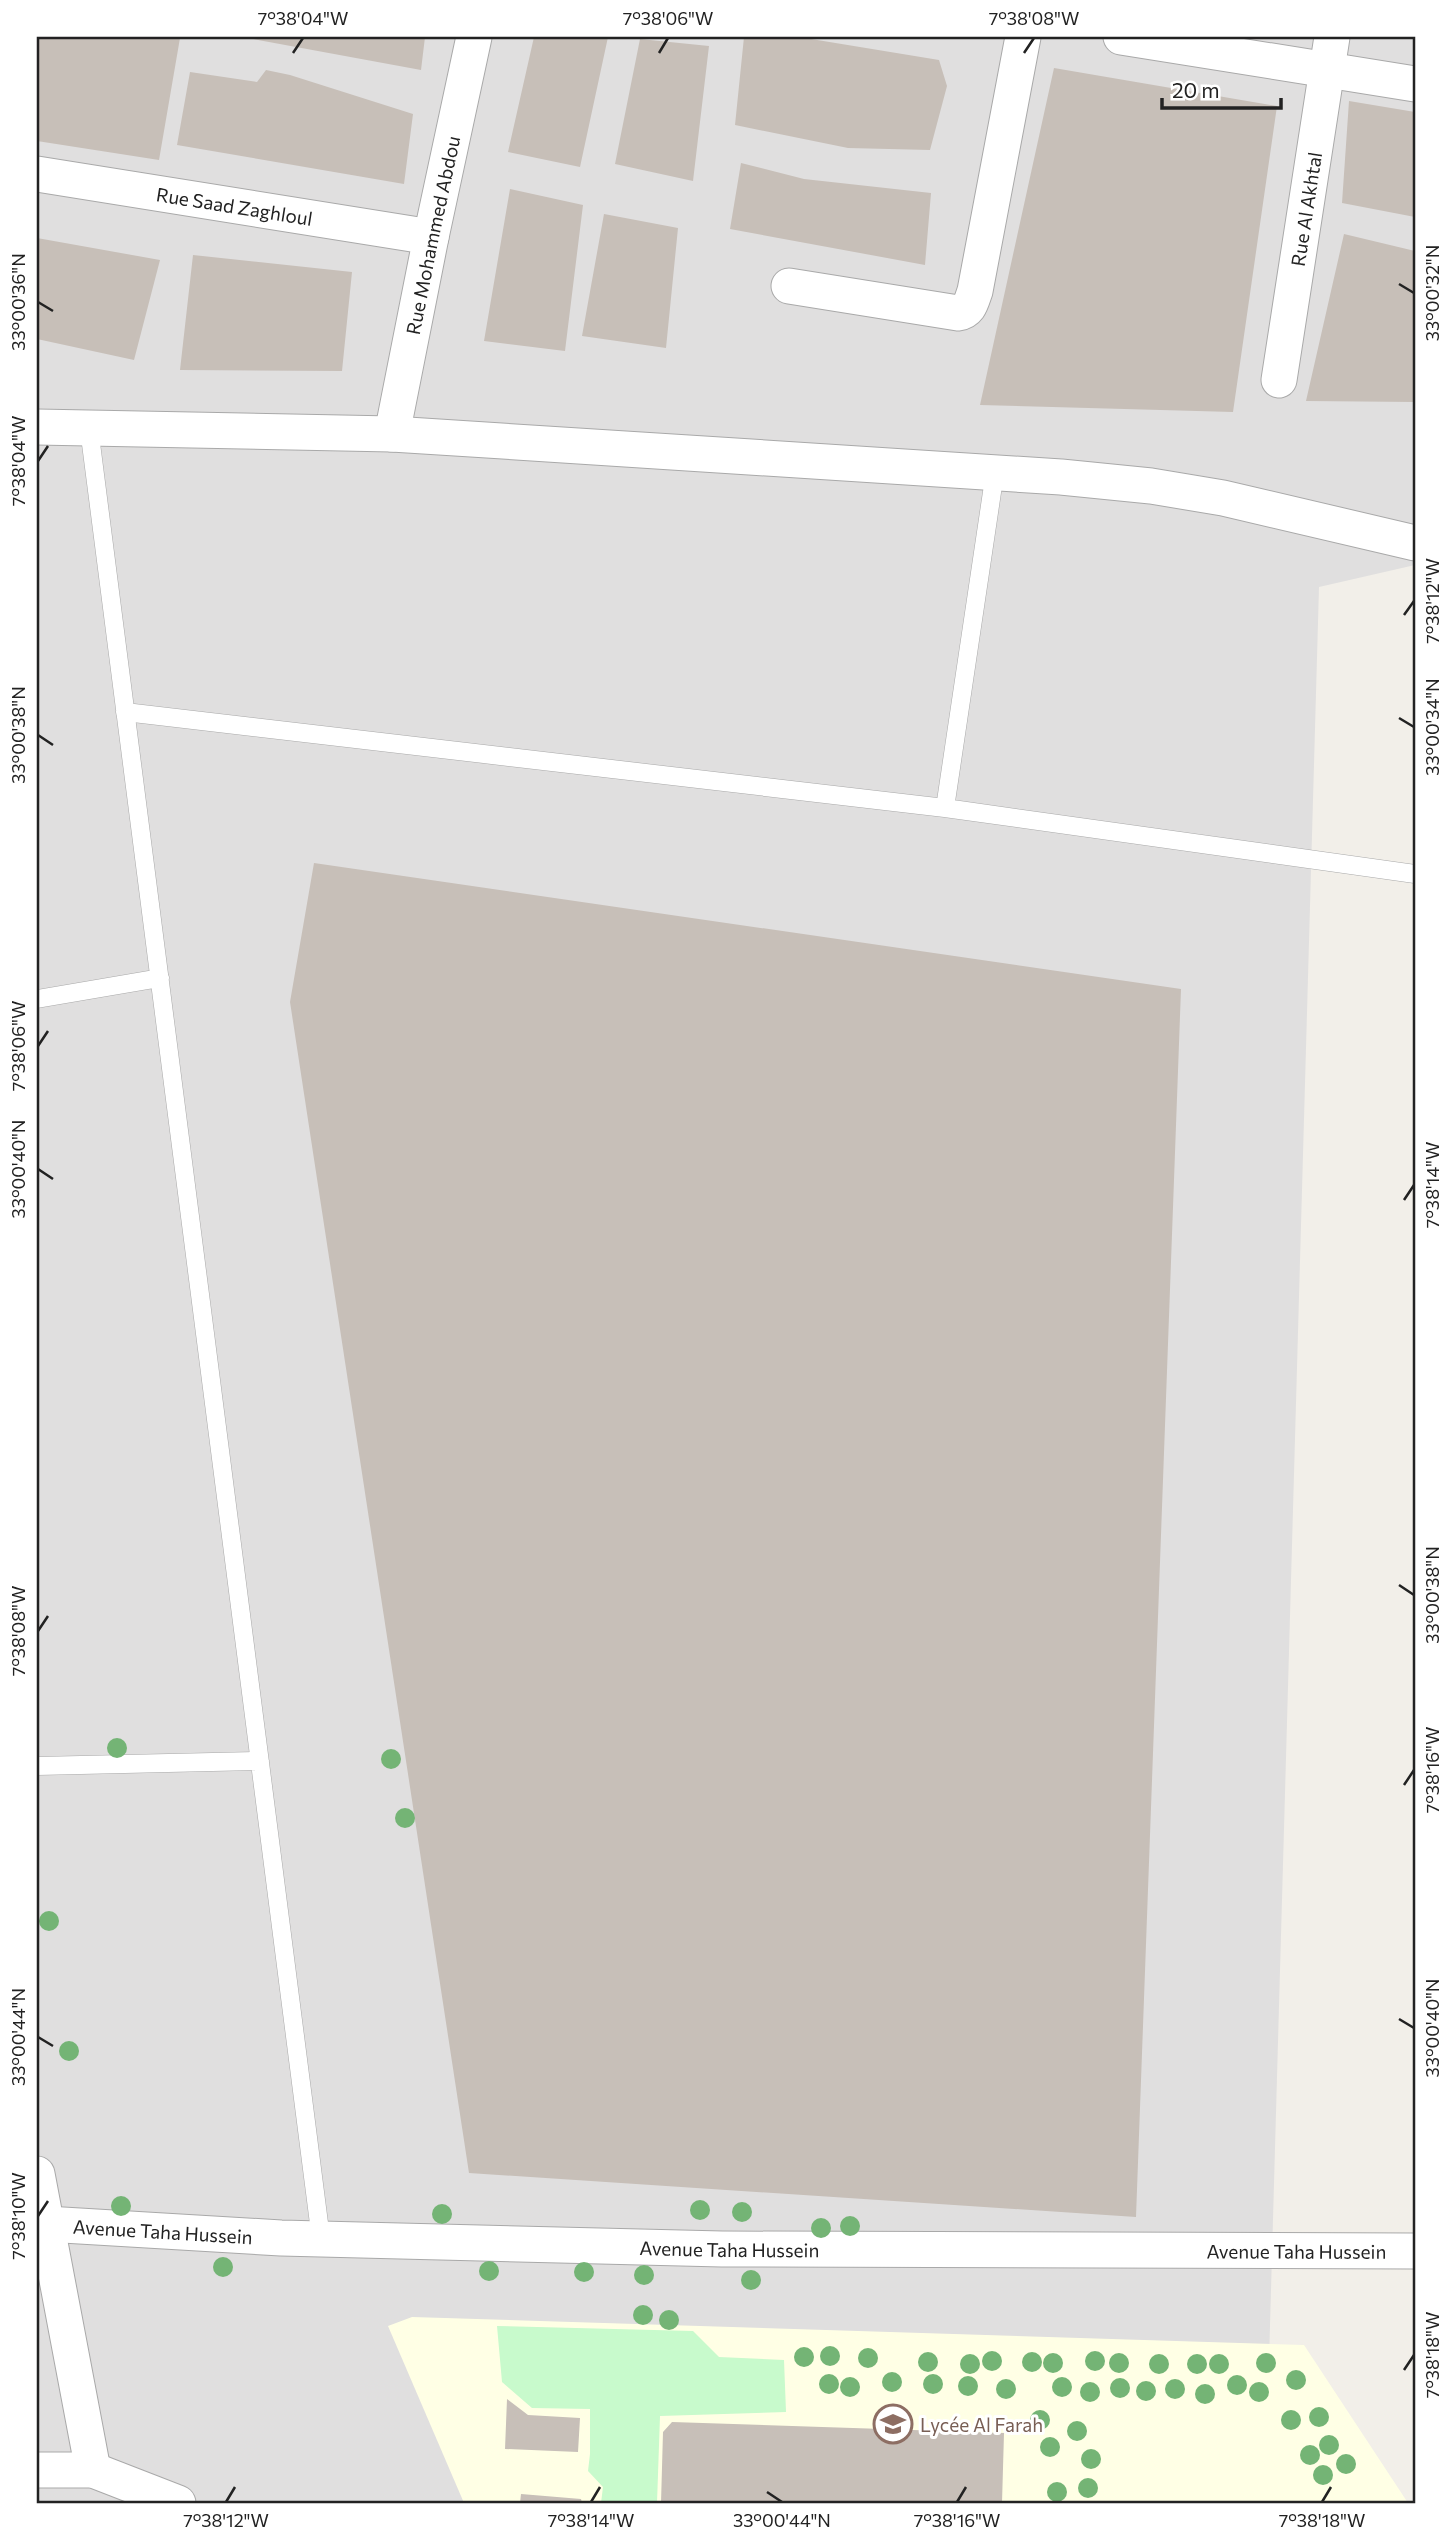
<svg xmlns="http://www.w3.org/2000/svg" width="1452" height="2540" font-family="Commissioner,sans-serif">
<style>
.residential{fill:#e0dfdf}
.education{fill:#ffffe5}
.park{fill:#c8facc}
.building{fill:#c7bfb8}
.lines{fill:none;stroke-linecap:round;stroke-linejoin:round}
.service-casing{stroke:#a9a9a9;stroke-width:19}
.minor-casing{stroke:#a9a9a9;stroke-width:37}
.service{stroke:#fff;stroke-width:18}
.minor{stroke:#fff;stroke-width:35}
.tree{fill:#74b475}
.ticks{fill:none;stroke:#222;stroke-width:2.5}
.labels{text-anchor:middle;dominant-baseline:central;stroke-width:6;stroke-linejoin:round;paint-order:stroke}
.street-label{font-size:19px;fill:#222;stroke:#fff}
.education-label{font-size:19px;fill:#785e54;stroke:#fff;text-anchor:start}
.neatline{fill:none;stroke:#222;stroke-width:2.5}
.ticks-label{font-size:18px;text-anchor:middle;fill:#222}
</style>
<rect width="100%" height="100%" fill="#f2efe9"/>
<path class="residential" d="M37 37H1415V565L1319 587 1265 2503H37Z"/>
<path class="education" d="M412 2317 1304 2345 1408 2503H464L388 2326Z"/>
<path class="park" d="M497 2326 693 2331 719 2357 784 2360 786 2412 660 2416 657 2503H601L603 2487 588 2471 590 2454V2409L532 2408 502 2382Z"/>
<path class="building" d="M37 37 180 38 159 160 37 141Z
M242 37H425L421 70Z
M534 37H608L580 167 508 152Z
M744 37H799L939 60 947 86 930 150 848 148 735 125Z
M640 39 709 46 693 181 615 164Z
M1054 68 1277 106 1233 412 980 405Z
M266 70 290 75 413 114 404 184 177 145 190 72 257 82Z
M1349 101 1415 112V217L1342 203Z
M741 163 804 179 931 193 925 265 730 229Z
M510 189 583 205 565 351 484 341Z
M604 214 678 228 666 348 582 336Z
M1344 234 1415 251V402L1306 401Z
M37 238 160 260 134 360 37 339Z
M193 255 352 272 342 371 180 370Z
M314 863 1181 989 1136 2217 469 2173 290 1002Z
M507 2399 528 2415 580 2418 578 2452 505 2449Z
M672 2422 1004 2433 1002 2503H661L663 2432Z
M521 2494 581 2499 582 2503H520Z"/>
<g class="lines">
<defs>
<path id="service" d="M89 428 321 2239
M125 712 945 808 1415 874
M945 808 995 472
M37 999 160 978
M37 1766 260 1761"/>
<g id="minor">
<path d="M1121 37 1415 84"/>
<path id="s1" d="M37 174 431 237"/>
<path d="M789 286 958 313C970 311 971 302 975 291L1023 37"/>
<path id="s2" d="M1279 380 1332 37"/>
<path d="M37 427 392 434 1061 477 1151 486 1223 498 1415 543"/>
<path id="s3" d="M392 434 431 237 474 37"/>
<path d="M37 2174 93 2470"/>
<path id="s4" d="M46 2224 281 2238 722 2249 1415 2251"/>
<path d="M37 2470H93L178 2503"/>
</g>
</defs>
<use href="#service" class="service-casing"/>
<use href="#minor" class="minor-casing"/>
<use href="#service" class="service"/>
<use href="#minor" class="minor"/>
</g>
<g class="tree">
<circle cx="117" cy="1748" r="10"/>
<circle cx="391" cy="1759" r="10"/>
<circle cx="405" cy="1818" r="10"/>
<circle cx="49" cy="1921" r="10"/>
<circle cx="69" cy="2051" r="10"/>
<circle cx="121" cy="2206" r="10"/>
<circle cx="700" cy="2210" r="10"/>
<circle cx="742" cy="2212" r="10"/>
<circle cx="442" cy="2214" r="10"/>
<circle cx="850" cy="2226" r="10"/>
<circle cx="821" cy="2228" r="10"/>
<circle cx="223" cy="2267" r="10"/>
<circle cx="489" cy="2271" r="10"/>
<circle cx="584" cy="2272" r="10"/>
<circle cx="644" cy="2275" r="10"/>
<circle cx="751" cy="2280" r="10"/>
<circle cx="643" cy="2315" r="10"/>
<circle cx="669" cy="2320" r="10"/>
<circle cx="830" cy="2356" r="10"/>
<circle cx="804" cy="2357" r="10"/>
<circle cx="868" cy="2358" r="10"/>
<circle cx="992" cy="2361" r="10"/>
<circle cx="1095" cy="2361" r="10"/>
<circle cx="928" cy="2362" r="10"/>
<circle cx="1032" cy="2362" r="10"/>
<circle cx="1053" cy="2363" r="10"/>
<circle cx="1119" cy="2363" r="10"/>
<circle cx="1266" cy="2363" r="10"/>
<circle cx="970" cy="2364" r="10"/>
<circle cx="1159" cy="2364" r="10"/>
<circle cx="1197" cy="2364" r="10"/>
<circle cx="1219" cy="2364" r="10"/>
<circle cx="1296" cy="2380" r="10"/>
<circle cx="892" cy="2382" r="10"/>
<circle cx="829" cy="2384" r="10"/>
<circle cx="933" cy="2384" r="10"/>
<circle cx="1237" cy="2385" r="10"/>
<circle cx="968" cy="2386" r="10"/>
<circle cx="850" cy="2387" r="10"/>
<circle cx="1062" cy="2387" r="10"/>
<circle cx="1120" cy="2388" r="10"/>
<circle cx="1006" cy="2389" r="10"/>
<circle cx="1175" cy="2389" r="10"/>
<circle cx="1146" cy="2391" r="10"/>
<circle cx="1090" cy="2392" r="10"/>
<circle cx="1259" cy="2392" r="10"/>
<circle cx="1205" cy="2394" r="10"/>
<circle cx="1319" cy="2417" r="10"/>
<circle cx="1040" cy="2420" r="10"/>
<circle cx="1291" cy="2420" r="10"/>
<circle cx="1077" cy="2431" r="10"/>
<circle cx="1329" cy="2445" r="10"/>
<circle cx="1050" cy="2447" r="10"/>
<circle cx="1310" cy="2455" r="10"/>
<circle cx="1091" cy="2459" r="10"/>
<circle cx="1346" cy="2464" r="10"/>
<circle cx="1323" cy="2475" r="10"/>
<circle cx="1088" cy="2488" r="10"/>
<circle cx="1057" cy="2492" r="10"/>
</g>
<path class="ticks" d="M293 53 303 38M659 53 668 38M1024 53 1034 38M1399 284 1414 293M38 302 53 311M38 461 48 446M1404 615 1414 601M1399 718 1414 727M38 735 53 745M38 1046 48 1031M38 1169 53 1179M1404 1200 1414 1185M1399 1585 1414 1595M38 1631 48 1616M1404 1785 1414 1770M1399 2019 1414 2028M38 2037 53 2046M38 2216 48 2201M1404 2370 1414 2355M767 2492 782 2502M226 2502 235 2487M591 2502 600 2487M957 2502 966 2487M1322 2502 1331 2487"/>
<defs>
<symbol id="school-ring" viewBox="-11 -11 22 22"><circle r="9.5" fill="#fff" stroke="#8d6e63" stroke-width="1.5"/><path d="M0-5L7-2L0 1L-7-2ZM-4 1L0 2.5L4 1V4Q0 6-4 4Z" fill="#8d6e63"/></symbol>
</defs>
<g fill-rule="evenodd">
<use href="#school-ring" x="871" y="2402" width="44" height="44"/>
</g>
<g class="labels">
<g class="street-label">
<text stroke="none"><textPath href="#s1" startOffset="200">Rue Saad Zaghloul</textPath></text>
<text stroke="none"><textPath href="#s2" startOffset="173">Rue Al Akhtal</textPath></text>
<text stroke="none"><textPath href="#s3" startOffset="203">Rue Mohammed Abdou</textPath></text>
<text stroke="none"><textPath href="#s4" startOffset="117">Avenue Taha Hussein</textPath></text>
<text stroke="none"><textPath href="#s4" startOffset="684">Avenue Taha Hussein</textPath></text>
<text stroke="none"><textPath href="#s4" startOffset="1251">Avenue Taha Hussein</textPath></text>
</g>
<g class="education-label">
<text x="920" y="2424">Lycée Al Farah</text>
</g>
</g>
<rect width="1452" height="2540" fill="none" stroke="#ffffff" stroke-width="77"/>
<path d="M1162 98v10h119v-10" fill="none" stroke="#222222" stroke-width="3.5"/>
<text x="1172" y="98" font-size="21" fill="#222222" stroke="#ffffff" stroke-width="5" paint-order="stroke">20 m</text>
<rect x="38" y="38" width="1376" height="2464" class="neatline"/>
<g class="ticks-label">
<text x="303" y="25">7°38'04"W</text>
<text x="668" y="25">7°38'06"W</text>
<text x="1034" y="25">7°38'08"W</text>
<text transform="translate(1433 293) rotate(-90)" y="6">33°00'32"N</text>
<text transform="translate(19 302) rotate(-90)" y="6">33°00'36"N</text>
<text transform="translate(19 461) rotate(-90)" y="6">7°38'04"W</text>
<text transform="translate(1433 601) rotate(-90)" y="6">7°38'12"W</text>
<text transform="translate(1433 727) rotate(-90)" y="6">33°00'34"N</text>
<text transform="translate(19 735) rotate(-90)" y="6">33°00'38"N</text>
<text transform="translate(19 1046) rotate(-90)" y="6">7°38'06"W</text>
<text transform="translate(19 1169) rotate(-90)" y="6">33°00'40"N</text>
<text transform="translate(1433 1185) rotate(-90)" y="6">7°38'14"W</text>
<text transform="translate(1433 1595) rotate(-90)" y="6">33°00'38"N</text>
<text transform="translate(19 1631) rotate(-90)" y="6">7°38'08"W</text>
<text transform="translate(1433 1770) rotate(-90)" y="6">7°38'16"W</text>
<text transform="translate(1433 2028) rotate(-90)" y="6">33°00'40"N</text>
<text transform="translate(19 2037) rotate(-90)" y="6">33°00'44"N</text>
<text transform="translate(19 2216) rotate(-90)" y="6">7°38'10"W</text>
<text transform="translate(1433 2355) rotate(-90)" y="6">7°38'18"W</text>
<text x="226" y="2527">7°38'12"W</text>
<text x="591" y="2527">7°38'14"W</text>
<text x="782" y="2527">33°00'44"N</text>
<text x="957" y="2527">7°38'16"W</text>
<text x="1322" y="2527">7°38'18"W</text>
</g>
</svg>
